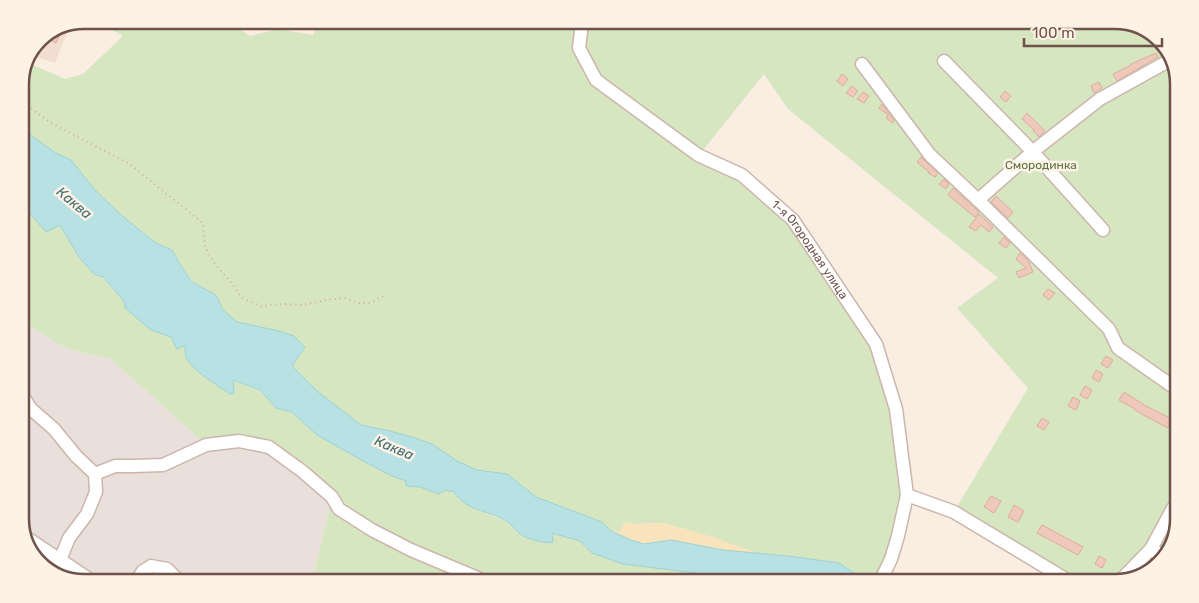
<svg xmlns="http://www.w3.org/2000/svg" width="1199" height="603" font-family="Rubik,sans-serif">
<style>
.residential{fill:#f1ded0}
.industrial{fill:#e9e0dc}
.green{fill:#d5e6c1}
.sand{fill:#f8e3bd}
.water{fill:#b7e1e2;stroke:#9ed2d3}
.building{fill:#eec8ba;stroke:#dfac9c}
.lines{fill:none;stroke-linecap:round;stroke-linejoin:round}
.minor-casing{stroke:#ccb6ab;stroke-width:15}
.path{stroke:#d2ab9e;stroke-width:2;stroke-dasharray:1 4;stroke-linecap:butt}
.minor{stroke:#fff;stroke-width:12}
.labels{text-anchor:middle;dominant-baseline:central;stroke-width:5;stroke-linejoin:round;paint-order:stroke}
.park-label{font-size:12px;fill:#587542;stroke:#fef1e6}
.street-label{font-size:12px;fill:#6f524a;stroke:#fef1e6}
.water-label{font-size:14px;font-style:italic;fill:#3f7274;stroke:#fef1e6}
.rim{fill:none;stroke:#6f524a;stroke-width:2.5}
</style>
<rect width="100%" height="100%" fill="#faede1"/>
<path class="residential" d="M70 25 55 63 31 55 39 38Z"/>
<path class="industrial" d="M20 321 68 349 111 359 206 445 269 447 332 497 313 578 56 577 31 555 20 524Z"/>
<path class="green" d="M94 20 228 21 250 36 278 29 313 35 319 21 1143 26 1168 48 1179 79 1173 547 1151 572 1116 583H1072L954 512 1028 388 957 308 998 278 788 109 764 74 699 155 742 175 793 220 876 344 896 409 907 495 891 559 875 582 857 575 839 563 788 556 760 554 685 529 663 523 634 524 626 522 620 532 611 531 602 522 536 497 507 474 477 470 457 461 432 444 415 438 390 431 361 425 317 391 292 366 304 347 294 337 279 331 237 322 223 310 216 295 193 282 181 266 172 250 157 243 121 215 94 189 71 160 56 153 20 128V79L28 63 65 79 83 74 123 36Z
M20 202 46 232 60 225 79 257 94 274 102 277 124 301 125 308 151 330 171 337 185 344 232 380 260 391 276 408 292 412 317 435 363 461 392 476 406 481V486L420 487 438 494 445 490 455 492 459 499 471 507 506 521 522 536 553 542 552 533 580 541 592 553 648 567 698 573 702 580 313 578 332 497 269 447 206 445 111 359 68 349 20 321Z"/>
<path class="sand" d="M625 522 634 524 663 523 710 536 760 554 723 550 671 540 644 544 631 540 611 531 620 532Z
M698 573 736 578 746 581 702 580Z"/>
<path class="water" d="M20 128 56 153 71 160 94 189 121 215 156 243 172 250 181 266 192 282 216 295 223 310 237 322 279 331 294 336 305 347 292 366 317 391 361 425 390 431 415 438 432 444 457 461 477 470 507 474 536 497 602 522 611 531 631 540 644 544 671 540 723 550 788 556 839 563 857 575 875 582 746 581 736 578 623 564 592 553 580 541 552 533 553 542C546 544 529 539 523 536 516 532 512 524 505 520 487 510 466 511 454 492L445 490 438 494 420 487 406 486V481L392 476 363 461 317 435 292 412 276 408 260 390 233 380 234 393 230 394C219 386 191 370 186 357 185 353 185 348 185 345L177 349 171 337 151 330 125 308 124 301 103 277 94 274 79 257 60 225 46 232 20 202Z"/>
<path class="building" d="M63 28 56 43 43 36Z
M1159 40 1166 46 1157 51 1153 43Z
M1156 53 1158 57 1117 81 1113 74 1131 65V64Z
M842 74 848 79 843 86 837 81Z
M1099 82 1102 88 1094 93 1091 86Z
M852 86 858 91 853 97 846 93Z
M1005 91 1011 96 1006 102 1000 97Z
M863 92 869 96 864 103 857 99Z
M882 104 894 121 893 123 886 118 888 115 879 108Z
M1027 113 1045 131 1039 137 1033 131 1034 130 1022 119Z
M921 157 938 173 935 177 928 173 929 172 917 162Z
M944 179 949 184 946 189 939 184Z
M953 188 979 212 975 217 948 195Z
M996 196 1013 212 1008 218 991 202Z
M979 214 993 227 989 232 981 225 976 231 969 227Z
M1004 237 1010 243 1006 248 999 243Z
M1020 253 1028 260 1033 272 1019 278 1016 272 1026 268 1016 259Z
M1048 289 1055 293 1049 300 1043 295Z
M1106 356 1113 360 1108 368 1101 364Z
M1096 370 1103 374 1099 382 1092 378Z
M1085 386 1092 390 1087 399 1080 395Z
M1124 392 1146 406 1172 419 1168 428 1147 417 1135 410V409L1119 400Z
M1073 397 1080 401 1076 410 1068 406Z
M1042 418 1049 422 1044 430 1037 426Z
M991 496 1001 501 994 513 984 507Z
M1014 505 1024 511 1018 522 1008 517Z
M1042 525 1083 547 1078 555 1037 533Z
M1099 556 1106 560 1102 568 1095 564Z"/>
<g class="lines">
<defs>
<g id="minor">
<path id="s1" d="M582 23 579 48 596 80 698 155 742 175 793 220 876 344 896 409 907 495 898 536 891 559 880 582"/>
<path d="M1172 59 1100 99 1036 149 978 200 1109 329 1118 348 1175 388"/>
<path d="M944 61 1033 152 1103 230"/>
<path d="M862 64 930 155 978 200"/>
<path d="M20 393 22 395 31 409 54 429 76 456 95 474 96 492 87 514 69 538 60 560"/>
<path d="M95 474 115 466H133L163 465 206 445 239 441 269 447 302 471 332 497 339 509 372 530 411 550 480 579"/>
<path d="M907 495 954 512 1072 583"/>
<path d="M24 536 86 577"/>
<path d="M1151 549 1165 557"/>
<path d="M139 577 143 571 151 566 167 569 175 577"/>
<path d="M1119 582 1151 549 1173 508"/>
</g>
</defs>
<use href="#minor" class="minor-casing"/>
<path class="path" d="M20 92 22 98 33 110 51 123 128 163 203 223 205 247 215 264 233 285 242 298 260 306 283 304 303 305 326 300 345 298 358 303H370L385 295"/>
<use href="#minor" class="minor"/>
</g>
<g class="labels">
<g class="park-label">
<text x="1041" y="165">Смородинка</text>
</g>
<g class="street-label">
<text stroke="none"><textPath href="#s1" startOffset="338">1-я Огородная улица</textPath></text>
</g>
<g class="water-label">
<text transform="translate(74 203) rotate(40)">Каква</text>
<text transform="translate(394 448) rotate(23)">Каква</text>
</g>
</g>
<path d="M0 0H1199V603H0ZM84 29H1115A55 55 0 0 1 1170 84V519A55 55 0 0 1 1115 574H84A55 55 0 0 1 29 519V84A55 55 0 0 1 84 29Z" fill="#fef1e6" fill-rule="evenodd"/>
<path class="rim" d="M84 29H1115A55 55 0 0 1 1170 84V519A55 55 0 0 1 1115 574H84A55 55 0 0 1 29 519V84A55 55 0 0 1 84 29Z"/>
<path d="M1024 38v8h138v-8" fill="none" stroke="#6f524a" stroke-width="2.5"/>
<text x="1032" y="38" font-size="15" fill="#6f524a" stroke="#fef1e6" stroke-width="4" paint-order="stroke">100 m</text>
</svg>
